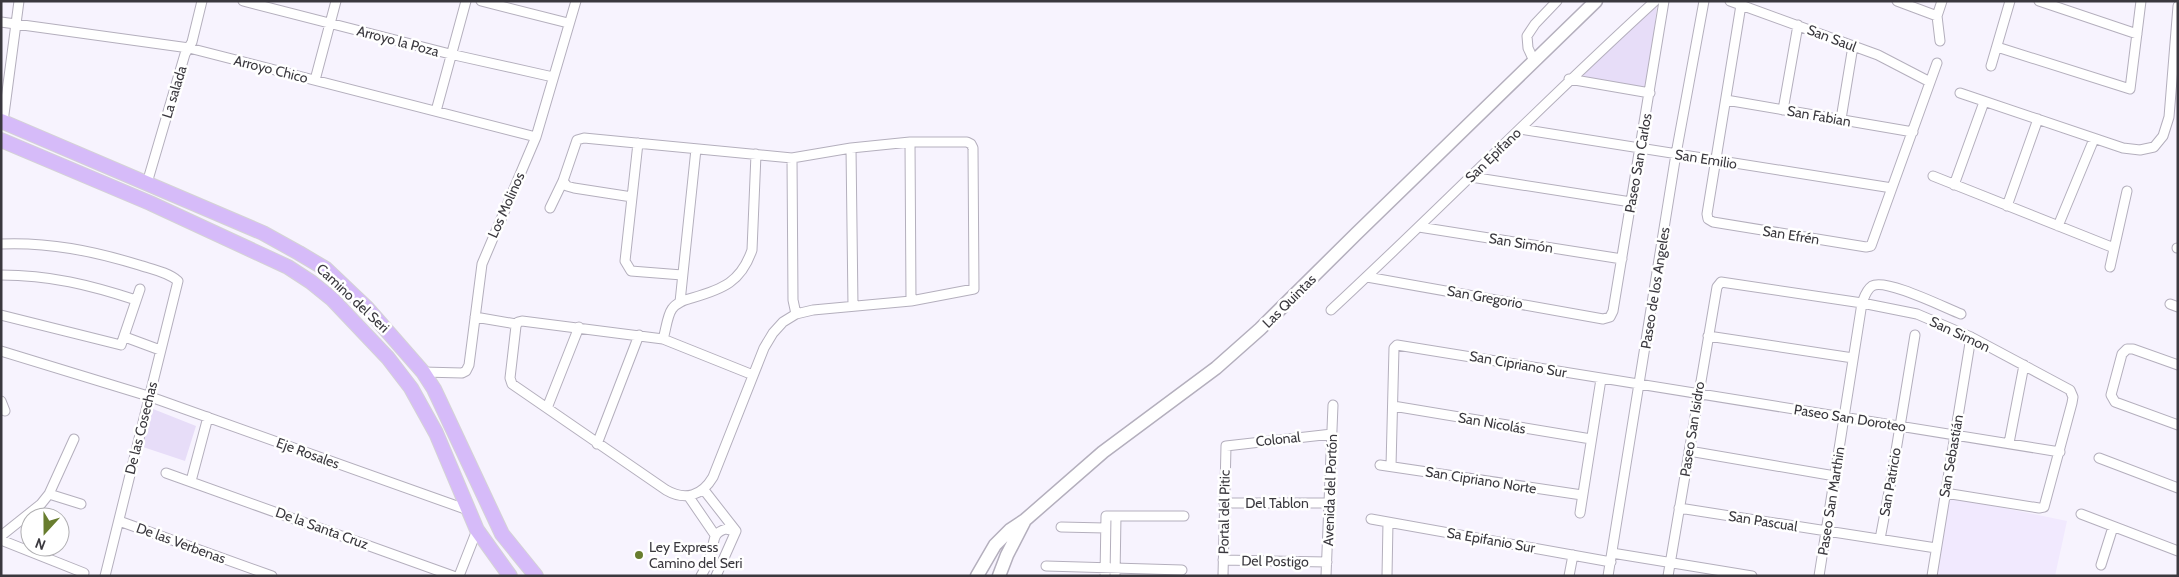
<svg xmlns="http://www.w3.org/2000/svg" width="2179" height="577" font-family="Cabin,sans-serif">
<style>
.built{fill:#f1e9fe}
.green{fill:#e7ddf8}
.lines{fill:none;stroke-linecap:round;stroke-linejoin:round}
.street-casing{stroke:#b4afbd;stroke-width:11}
.secondary-casing{stroke:#b4afbd;stroke-width:15}
.primary-casing{stroke:#d4d3d5;stroke-width:16}
.street{stroke:#fff;stroke-width:9}
.secondary{stroke:#fff;stroke-width:12}
.primary{stroke:#d6bbf9;stroke-width:14}
.poi-dot{fill:#687d2e;stroke:#fff;stroke-width:2}
.labels{text-anchor:middle;dominant-baseline:central;stroke-width:5;stroke-linejoin:round;paint-order:stroke}
.street-label{font-size:14px;fill:#3a383e;stroke:#fff}
.poi-label{font-size:14px;fill:#3a383e;stroke:#fff;text-anchor:start}
</style>
<rect width="100%" height="100%" fill="#f7f3fe"/>
<path class="built" d="M1950 497 2067 521 2055 576H1934Z"/>
<path class="green" d="M1655 3 1657 6 1647 90 1575 76Z
M148 407 196 426 185 461 137 445Z"/>
<g class="lines">
<defs>
<path id="street" d="M243 1 450 54 553 77
M481 1 568 23
M1730 1 1878 55 1930 82
M1897 1 1937 16
M2039 1 2137 34
M1741 5 1707 214 1708 219 1713 222 1866 247 1871 246 1937 63
M1 22 189 48 536 137
M1940 41 1937 16 1942 1
M1997 47 2130 89 2141 1
M1534 61 1528 48 1527 36 1535 24 1557 1
M1991 66 2010 1
M1569 79 1650 93
M315 80 336 1
M1960 93 2123 148 2140 150 2154 147 2163 136 2169 117 2178 6
M1726 100 1913 132
M1783 110 1798 25
M436 111 466 1
M1841 119 1853 46
M3 122 19 1
M1520 129 1892 188
M910 142 911 301
M638 143 625 261 631 271 682 275
M851 148 853 306
M792 158 793 300 796 314
M1933 176 2114 248
M1471 177 1631 202
M563 181 567 186 574 188 632 197
M147 183 185 54 192 42 202 1
M1954 185 1984 102
M2007 206 2038 119
M550 208 563 181 577 140 584 138 792 158 851 148 910 142H967L971 144 973 148 974 289 911 301 813 310 796 314 783 322 773 333 764 348 713 477C702 496 685 501 666 490L512 384 510 378 516 326 518 322 522 321 663 339 753 375
M2058 226 2094 139
M1419 227 1622 259
M1 244C49 242 93 251 139 265 151 269 168 272 178 281L105 576
M2177 248H2178
M2110 267 2127 191
M1 275C50 275 90 285 136 300
M1367 277 1603 319 1610 317 1613 311 1664 1
M680 302 696 149
M2170 304 2178 307
M1331 310C1441 208 1544 102 1655 1
M1 315 121 345 140 289
M475 317 516 324
M1708 336 1853 358
M125 337 160 350
M663 339C666 330 667 316 672 309 677 302 685 300 692 298 723 289 741 282 752 250L756 154
M1 351 148 396 468 510
M2178 365 2133 349H2127L2122 354 2111 395 2115 402 2178 425
M423 372 462 373 466 371 469 365 482 264 536 137 576 1
M1 401 5 411
M1393 406 1591 439
M547 408 579 327
M2009 443 2024 365
M597 444 639 335
M1689 451 1835 476
M2099 458 2178 488
M1380 465 1582 495
M1391 466 1394 348 1397 345 2060 452
M166 473 453 576
M191 481 208 417
M704 490 736 531
M49 494 81 504
M689 497 715 535
M1224 503H1329
M1679 508 1936 548
M1580 513 1601 379
M2081 514 2178 551
M1371 519 1611 562
M119 521 272 576
M1061 527 1105 528
M1 536 41 504 49 494 74 439
M1880 539 1891 481 1915 335
M1 540 84 573
M1612 553 1752 576
M1223 560 1327 562
M2101 565 2113 527
M1046 566 1182 570
M459 576 477 530
M701 576C705 569 709 561 711 554 715 542 711 533 726 529L736 531
M716 576 736 531
M1105 576 1106 516H1184
M1115 576 1116 516
M1223 576 1226 446 1332 434
M1326 576 1333 405
M1387 576 1388 522
M1569 576 1573 555
M1608 576 1676 154 1704 1
M1668 576 1717 287 1721 282 1862 303 1917 314 1971 337 2070 390 2073 397 2072 403 2044 507 2039 508 1945 493
M1819 576 1862 303C1864 298 1866 290 1872 286 1886 278 1945 308 1961 314
M1932 576 1971 337"/>
<path id="secondary" d="M977 576 995 545 1010 530 1025 520 1103 452 1216 368 1260 329 1356 234 1596 1
M999 576 1007 555 1024 522"/>
<path id="primary" d="M1 121 263 233 299 253 326 269 367 308 423 372 434 389 502 534 536 576
M1 140 150 203 288 267 311 282 332 299 388 358 411 388 436 433 477 530 510 576"/>
</defs>
<use href="#street" class="street-casing"/>
<use href="#secondary" class="secondary-casing"/>
<use href="#primary" class="primary-casing"/>
<use href="#street" class="street"/>
<use href="#secondary" class="secondary"/>
<use href="#primary" class="primary"/>
</g>
<circle class="poi-dot" cx="639" cy="555" r="5"/>
<g class="labels">
<g class="street-label">
<text transform="translate(1832 38) rotate(21)">San Saul</text>
<text transform="translate(398 41) rotate(15)">Arroyo la Poza</text>
<text transform="translate(271 69) rotate(14)">Arroyo Chico</text>
<text transform="translate(174 92) rotate(-73)">La salada</text>
<text transform="translate(1819 116) rotate(10)">San Fabian</text>
<text transform="translate(1493 155) rotate(-44)">San Epifano</text>
<text transform="translate(1706 159) rotate(9)">San Emilio</text>
<text transform="translate(1638 163) rotate(-80)">Paseo San Carlos</text>
<text transform="translate(506 205) rotate(-66)">Los Molinos</text>
<text transform="translate(1791 235) rotate(9)">San Efrén</text>
<text transform="translate(1521 243) rotate(9)">San Simón</text>
<text transform="translate(1655 288) rotate(-81)">Paseo de los Angeles</text>
<text transform="translate(1485 297) rotate(10)">San Gregorio</text>
<text transform="translate(353 298) rotate(43)">Camino del Seri</text>
<text transform="translate(1289 301) rotate(-45)">Las Quintas</text>
<text transform="translate(1960 334) rotate(25)">San Simon</text>
<text transform="translate(1518 364) rotate(10)">San Cipriano Sur</text>
<text transform="translate(1850 418) rotate(9)">Paseo San Doroteo</text>
<text transform="translate(1492 423) rotate(10)">San Nicolás</text>
<text transform="translate(141 428) rotate(-76)">De las Cosechas</text>
<text transform="translate(1692 429) rotate(-81)">Paseo San Isidro</text>
<text transform="translate(1278 439) rotate(-6)">Colonal</text>
<text transform="translate(308 453) rotate(20)">Eje Rosales</text>
<text transform="translate(1951 456) rotate(-80)">San Sebastián</text>
<text transform="translate(1481 480) rotate(9)">San Cipriano Norte</text>
<text transform="translate(1890 482) rotate(-80)">San Patricio</text>
<text transform="translate(1330 490) rotate(-88)">Avenida del Portón</text>
<text transform="translate(1831 501) rotate(-81)">Paseo San Marthin</text>
<text x="1277" y="503">Del Tablon</text>
<text transform="translate(1224 512) rotate(-89)">Portal del Pitic</text>
<text transform="translate(1763 521) rotate(9)">San Pascual</text>
<text transform="translate(322 528) rotate(20)">De la Santa Cruz</text>
<text transform="translate(1491 540) rotate(10)">Sa Epifanio Sur</text>
<text transform="translate(181 543) rotate(20)">De las Verbenas</text>
<text transform="translate(1275 561) rotate(1)">Del Postigo</text>
</g>
<g class="poi-label">
<text x="649" y="547">Ley Express<tspan x="649" dy="16">Camino del Seri</tspan></text>
</g>
</g>
<rect width="2179" height="577" fill="none" stroke="#3a383e" stroke-width="5"/>
<g transform="translate(45 532) rotate(201)"><circle r="24" fill="#ffffff" stroke="#b0afb2"/>
<path d="M0-4L9 19L0 12L-9 19Z" fill="#687d2e"/>
<text y="-8" font-size="14" font-weight="bold" text-anchor="middle" fill="#3a383e">N</text>
</g>
</svg>
